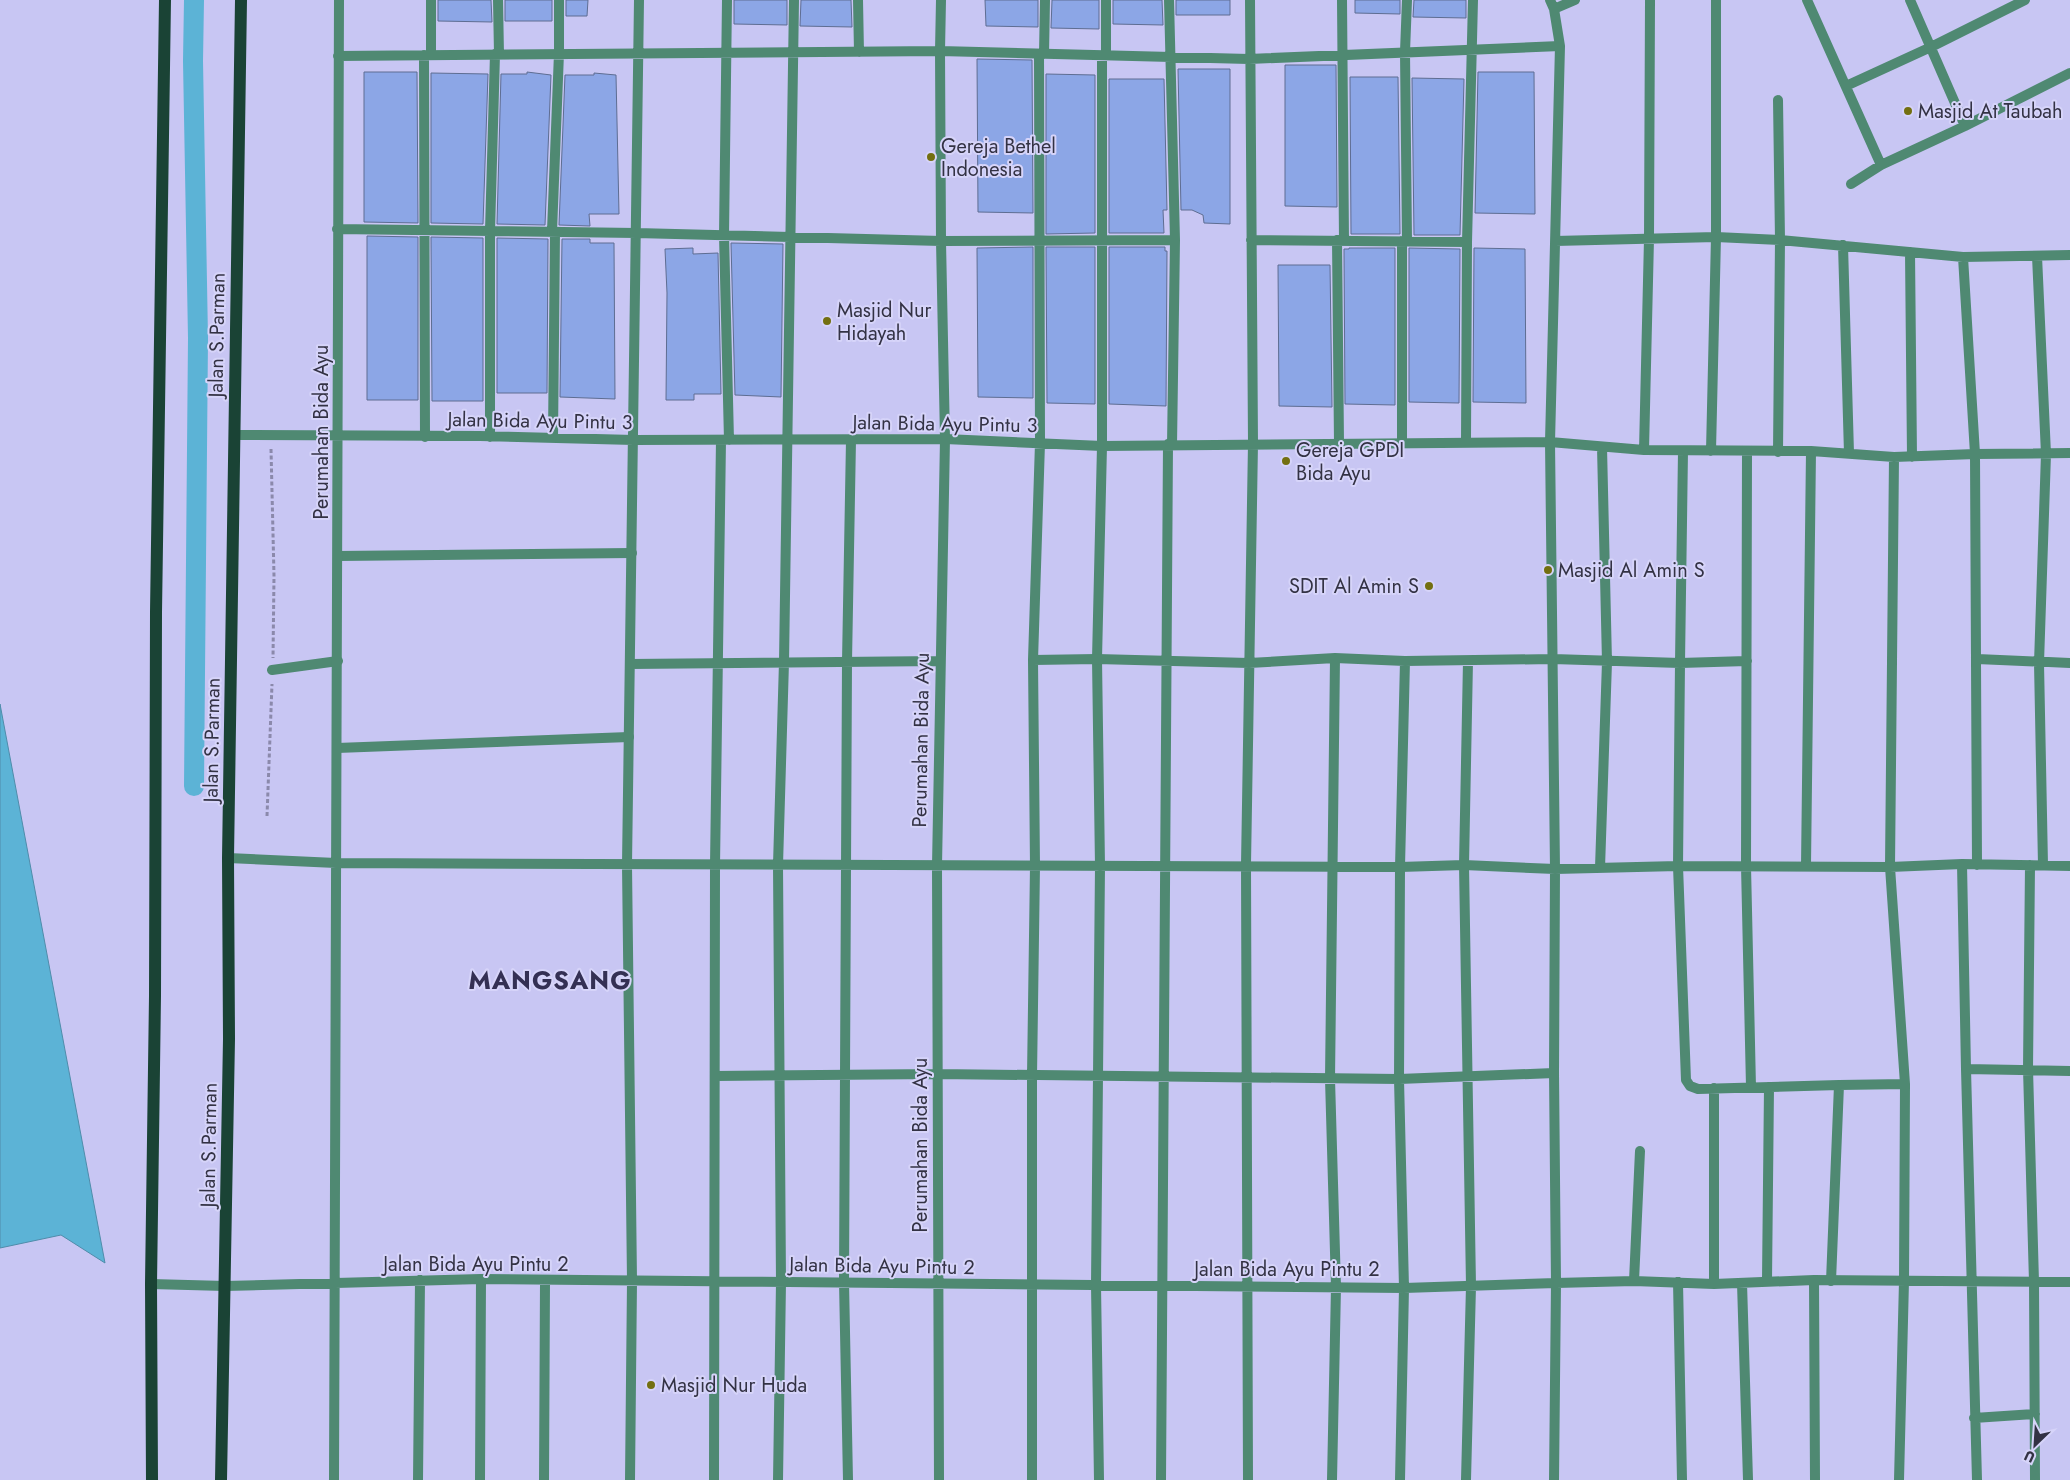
<svg xmlns="http://www.w3.org/2000/svg" width="2070" height="1480" font-family="Jost,sans-serif">
<style>
.water{fill:#5cb3d6;stroke:#508caa}
.lines{fill:none;stroke-linecap:round;stroke-linejoin:round}
.canal{stroke:#5cb3d6;stroke-width:20}
.building{fill:#8ca6e6;stroke:#5e6d92}
.path{stroke:#8b89ab;stroke-width:3;stroke-dasharray:4 2.5;stroke-linecap:butt}
.service{stroke:#4f8972;stroke-width:10}
.minor{stroke:#4f8972;stroke-width:10}
.primary{stroke:#1a4335;stroke-width:12}
.poi-dot{fill:#736f10;stroke:#d6d4f9;stroke-width:2}
.labels{text-anchor:middle;dominant-baseline:central;stroke-width:4;stroke-linejoin:round;paint-order:stroke}
.poi-label{font-size:20px;fill:#333244;stroke:#d6d4f9;text-anchor:start}
.street-label{font-size:20px;fill:#333244;stroke:#d6d4f9}
.district-label{font-size:25px;font-weight:bold;letter-spacing:1px;fill:#343054;stroke:#d6d4f9}
</style>
<rect width="100%" height="100%" fill="#c8c6f3"/>
<path class="water" d="M0 704 105 1263 61 1235 0 1248Z"/>
<g class="lines">
<path class="canal" d="M194 786 198 338 193 61 194 0"/>
</g>
<path class="building" d="M438 0H491L492 22 438 21Z
M505 0H552V21H505Z
M566 0H588L587 16H566Z
M734 0H787V25L734 24Z
M801 0H851L852 27 800 26Z
M985 0H1038V27L986 26Z
M1052 0H1099V29L1051 28Z
M1113 0H1162L1163 25 1113 24Z
M1176 0H1230V15H1176Z
M1355 0H1400V14L1355 13Z
M1414 0H1466V18L1413 17Z
M977 59 1032 60 1033 213 978 212Z
M1285 65H1336L1337 207 1285 206Z
M1178 69H1230V224L1204 223 1203 215 1192 210H1181Z
M364 72H417L418 223 364 222Z
M527 72 551 75 545 225 497 224 501 74H527Z
M1478 72H1534L1535 214 1475 213Z
M431 73 488 74 483 224 431 223Z
M594 73 616 75 619 214H589L590 226 559 225 565 75H594Z
M1046 74 1095 75V233L1046 234Z
M1350 77H1398L1400 234H1351Z
M1412 78 1464 79 1460 235H1414Z
M1109 79H1164L1167 210H1163L1164 233H1109Z
M367 236 418 237V400H367Z
M431 237 483 238V401H432Z
M497 238 548 239 547 393H497Z
M562 239H590V243H614L615 399 560 397Z
M731 243 783 244 781 397 735 395Z
M1033 247V398L978 397 977 248Z
M1046 247H1095V404L1047 403Z
M1109 247H1165V251H1167L1166 406 1109 404Z
M693 248V254L718 253 721 394H694V400H666L667 293 665 249Z
M1349 248H1395V405L1345 404 1344 249H1349Z
M1409 248 1460 249 1459 403 1409 402Z
M1474 248 1525 249 1526 403 1473 402Z
M1278 265H1330L1332 407 1279 406Z"/>
<g class="lines">
<path class="path" d="M271 449 274 576 273 658
M267 816 272 684"/>
<path class="service" d="M338 556 632 553
M272 670 338 661
M337 748 629 737
M1100 866 1097 659 1102 446
M1399 1079 1400 867"/>
<path class="minor" d="M431 0V55
M498 0 499 54
M727 0 724 235 729 440
M858 0 859 52
M1169 0 1175 240 1172 445
M1342 0 1344 241
M1407 0 1405 52 1407 241
M1550 0 1554 9 1560 46 1550 442 1555 869 1554 1073 1556 1283 1554 1480
M1807 0 1881 165
M1910 0 1965 126
M1554 9 1575 0
M1044 54 1045 0
M424 55 425 437
M1106 55V0
M338 56 940 51 1249 59 1560 46
M1846 86 1931 47 2025 0
M1851 184 1881 165 1965 126 2070 73
M337 229 636 233 941 241 1175 240
M552 231 559 53V0
M1251 240 1467 242
M1337 240 1339 443
M1555 241 1716 237 1780 240 1963 257 2070 255
M1843 245 1849 453
M1910 252 1912 457
M2037 256 2046 454 2039 663 2043 865
M1963 257 1975 454 1977 865
M234 435 480 436 634 440 945 439 1102 446 1550 442 1644 450 1811 451 1894 457 1975 454 2070 453
M490 437V231L495 54
M553 438 555 232
M1466 442 1467 242 1473 0
M1402 443V241
M1102 446V55
M1644 450 1649 239 1650 0
M1711 451 1716 237V0
M1747 452 1746 866 1751 1087
M1778 452 1780 240 1778 100
M1894 457 1890 867 1905 1084 1904 1281 1899 1480
M1977 659 2070 663
M1033 660 1097 659 1249 663 1335 658 1405 661 1553 659 1680 663 1683 451
M1747 661 1680 663 1678 866 1686 1080 1690 1086 1698 1089 1839 1085
M630 664 940 661
M228 858 336 863 1400 867 1464 865 1555 869 1678 866 1890 867 1962 864 2070 866
M1962 864 1966 1069
M2030 865 2028 1069 2034 1282 2035 1480
M1806 866 1811 451
M1400 867 1405 661
M1600 868 1607 662 1602 447
M716 1076 937 1074 1399 1079 1554 1073
M1399 1079 1404 1288 1400 1480
M1714 1088V1284
M1814 1280 1815 1480
M1634 1281 1640 1151
M1767 1281 1769 1087
M1831 1281 1839 1085 1905 1084
M1678 1282 1682 1480
M1742 1283 1748 1480
M151 1284 225 1286 481 1279 1404 1288 1556 1283 1634 1281 1714 1284 1814 1280 2070 1282
M1974 1418 2035 1414
M334 1480 339 0
M418 1480 420 1280
M480 1480 481 1279
M544 1480 545 1281
M630 1480 632 1281 627 865 639 0
M714 1480 715 865 721 440
M778 1480 781 1282 778 865 784 662 794 0
M848 1480 844 1282 847 662 851 440
M939 1480 937 866 945 439 941 241 940 51 941 0
M1032 1480V1076L1035 866 1033 660 1040 443 1039 54
M1099 1480 1096 1285 1100 866
M1161 1480 1168 444
M1248 1480 1246 865 1253 443 1250 0
M1332 1480 1336 1287 1330 1079 1335 658
M1466 1480 1471 1286 1464 865 1468 661
M1977 1480 1966 1069 2070 1071"/>
<path class="primary" d="M152 1480 151 1284 155 996 156 612 165 0
M221 1480 229 1039 228 858 241 0"/>
</g>
<g class="poi-dot">
<circle cx="1908" cy="111" r="5"/>
<circle cx="931" cy="157" r="5"/>
<circle cx="827" cy="321" r="5"/>
<circle cx="1286" cy="461" r="5"/>
<circle cx="1548" cy="570" r="5"/>
<circle cx="1429" cy="586" r="5"/>
<circle cx="651" cy="1385" r="5"/>
</g>
<g class="labels">
<g class="poi-label">
<text x="1918" y="111">Masjid At Taubah</text>
<text x="941" y="146">Gereja Bethel<tspan x="941" dy="23">Indonesia</tspan></text>
<text x="837" y="310">Masjid Nur<tspan x="837" dy="23">Hidayah</tspan></text>
<text x="1296" y="450">Gereja GPDI<tspan x="1296" dy="23">Bida Ayu</tspan></text>
<text x="1558" y="570">Masjid Al Amin S</text>
<text x="1419" y="586" text-anchor="end">SDIT Al Amin S</text>
<text x="661" y="1385">Masjid Nur Huda</text>
</g>
<g class="street-label">
<text transform="translate(217 335) rotate(-89)">Jalan S.Parman</text>
<text transform="translate(540 421) rotate(1)">Jalan Bida Ayu Pintu 3</text>
<text transform="translate(945 424) rotate(1)">Jalan Bida Ayu Pintu 3</text>
<text transform="translate(321 432) rotate(-90)">Perumahan Bida Ayu</text>
<text transform="translate(212 740) rotate(-89)">Jalan S.Parman</text>
<text transform="translate(921 740) rotate(-89)">Perumahan Bida Ayu</text>
<text transform="translate(209 1145) rotate(-89)">Jalan S.Parman</text>
<text transform="translate(920 1145) rotate(-90)">Perumahan Bida Ayu</text>
<text x="476" y="1264">Jalan Bida Ayu Pintu 2</text>
<text transform="translate(882 1266) rotate(1)">Jalan Bida Ayu Pintu 2</text>
<text x="1287" y="1269">Jalan Bida Ayu Pintu 2</text>
</g>
<g class="district-label">
<text x="550" y="980">MANGSANG</text>
</g>
</g>
<g transform="translate(2035 1445) rotate(205)" stroke="#d6d4f9" stroke-width="4" paint-order="stroke">
<path d="M0-4L9 19L0 12L-9 19Z" fill="#333244"/>
<text y="-8" font-size="14" font-weight="bold" text-anchor="middle" fill="#333244">U</text>
</g>
</svg>
